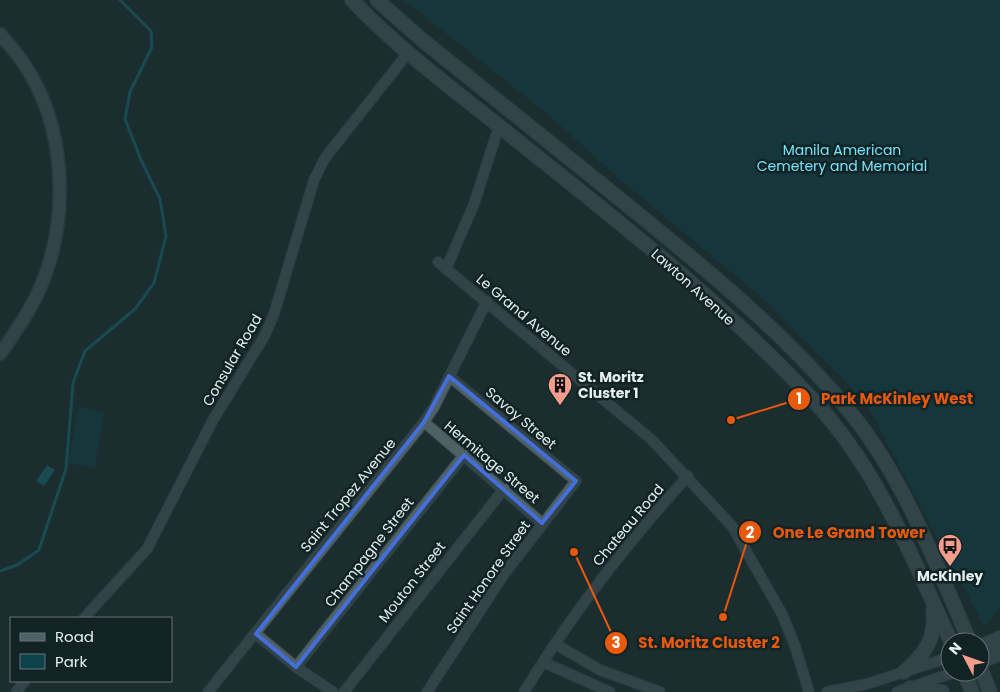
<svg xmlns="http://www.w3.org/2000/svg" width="1000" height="692" font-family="Poppins,sans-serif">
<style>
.green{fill:#0e424b}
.water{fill:#156e7c}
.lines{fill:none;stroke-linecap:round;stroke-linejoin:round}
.stream{stroke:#156e7c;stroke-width:3}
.minor-casing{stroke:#3b494c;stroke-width:12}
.tertiary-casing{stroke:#3b494c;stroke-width:15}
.secondary-casing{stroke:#3b494c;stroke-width:16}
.minor{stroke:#4e6164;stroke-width:10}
.tertiary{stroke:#4e6164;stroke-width:12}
.secondary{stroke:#4e6164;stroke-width:14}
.marked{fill:none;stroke:#456edd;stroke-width:4;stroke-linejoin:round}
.labels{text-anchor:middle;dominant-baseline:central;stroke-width:5;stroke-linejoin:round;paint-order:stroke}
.park-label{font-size:14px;fill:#75e3f7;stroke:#122326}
.street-label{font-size:14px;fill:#e4eff1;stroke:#122326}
.poi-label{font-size:14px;font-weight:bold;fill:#e4eff1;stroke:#122326;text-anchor:start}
.leader{fill:none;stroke:#e8590c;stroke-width:2}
.callout-dot{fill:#e8590c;stroke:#122326;stroke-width:2}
.mark-label{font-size:15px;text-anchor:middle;font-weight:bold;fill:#fff}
.callout-label{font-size:15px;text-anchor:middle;font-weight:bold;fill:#e8590c;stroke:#122326;stroke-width:5;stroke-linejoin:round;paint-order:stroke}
</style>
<rect width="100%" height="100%" fill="#1c2d30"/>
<path class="green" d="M404 0H1000V608L984 626 866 403 767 302 616 176 549 115Z
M78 407 104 412 95 468 68 463Z"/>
<path class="water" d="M47 465 55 470 44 486 36 481Z"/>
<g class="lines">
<path class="stream" d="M0 571 17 565 39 550 66 469 73 383 85 351 135 309 154 283 166 236 160 199 141 160 125 119 130 92 152 47 151 31 120 0"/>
<defs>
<path id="minor" d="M438 262 652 440 732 526 782 614 795 646 809 692
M446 269 474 204 499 126
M424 422 542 523
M84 618 147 549 213 420 265 335 274 314 314 180 325 158 408 53
M256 634 296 667 333 692
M555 644 600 670 660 692
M543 662 610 692
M296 667 464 455
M16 692 25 681
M208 692 424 422 434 407 487 301
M344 692 504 489
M427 692 505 573 576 481 449 376
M524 692C571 615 627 543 688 476
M827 692 867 684 950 657
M897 692 955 672"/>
<path id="tertiary" d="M0 34C8 44 17 53 24 64 66 126 70 217 41 286 31 310 15 333 0 354"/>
<path id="secondary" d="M352 0C399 50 456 91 509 134 613 217 724 303 815 402 878 470 913 559 951 642
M377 0 421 39C490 94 558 149 626 204 706 269 789 336 854 417 905 481 937 567 970 642
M980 647 1000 638
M980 662 1000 653
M980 667 990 692
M904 672C924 655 937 638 933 610
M964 672 972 692
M910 688 942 692"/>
</defs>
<use href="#minor" class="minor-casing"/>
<use href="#tertiary" class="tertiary-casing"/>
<use href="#secondary" class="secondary-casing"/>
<use href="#minor" class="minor"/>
<use href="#tertiary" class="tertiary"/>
<use href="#secondary" class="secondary"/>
</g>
<path d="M0 0H1000V692H0ZM449 376 576 481 542 523 464 455 296 667 256 634 424 422Z" fill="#1c2d30" fill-opacity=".55" fill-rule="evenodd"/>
<path class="marked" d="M449 376 576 481 542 523 464 455 296 667 256 634 424 422Z"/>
<defs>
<symbol id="building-pin" viewBox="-11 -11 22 30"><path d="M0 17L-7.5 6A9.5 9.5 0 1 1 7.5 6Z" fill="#f49d8d" stroke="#122326"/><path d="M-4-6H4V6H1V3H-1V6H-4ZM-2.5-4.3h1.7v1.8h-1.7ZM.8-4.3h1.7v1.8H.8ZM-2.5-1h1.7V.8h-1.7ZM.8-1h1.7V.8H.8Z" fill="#111"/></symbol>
<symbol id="bus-pin" viewBox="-11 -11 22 30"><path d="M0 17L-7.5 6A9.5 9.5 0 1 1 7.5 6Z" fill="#f49d8d" stroke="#122326"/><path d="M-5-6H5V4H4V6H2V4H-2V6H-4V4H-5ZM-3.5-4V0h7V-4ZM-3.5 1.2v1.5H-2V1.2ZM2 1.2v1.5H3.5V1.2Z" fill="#111"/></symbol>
</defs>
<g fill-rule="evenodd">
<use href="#building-pin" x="546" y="371" width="28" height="38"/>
<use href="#bus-pin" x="936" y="532" width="28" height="38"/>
</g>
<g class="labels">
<g class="park-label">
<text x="842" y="150">Manila American<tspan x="842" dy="16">Cemetery and Memorial</tspan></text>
</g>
<g class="street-label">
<text transform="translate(693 287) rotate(42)">Lawton Avenue</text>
<text transform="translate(524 315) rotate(40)">Le Grand Avenue</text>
<text transform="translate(232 360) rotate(-60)">Consular Road</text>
<text transform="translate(521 418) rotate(40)">Savoy Street</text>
<text transform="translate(492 462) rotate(40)">Hermitage Street</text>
<text transform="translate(348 495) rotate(-51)">Saint Tropez Avenue</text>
<text transform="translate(628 525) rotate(-50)">Chateau Road</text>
<text transform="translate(369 552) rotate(-52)">Champagne Street</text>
<text transform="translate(488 577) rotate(-55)">Saint Honore Street</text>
<text transform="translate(412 582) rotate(-52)">Mouton Street</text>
</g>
<g class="poi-label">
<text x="578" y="377">St. Moritz<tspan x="578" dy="16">Cluster 1</tspan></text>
<text x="950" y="576" text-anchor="middle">McKinley</text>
</g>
</g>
<path class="leader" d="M731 420L799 399M723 617L750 532M574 552L616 643"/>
<g class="callout-dot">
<circle cx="731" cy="420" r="5"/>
<circle cx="723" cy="617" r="5"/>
<circle cx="574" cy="552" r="5"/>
<circle cx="799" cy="399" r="12"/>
<circle cx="750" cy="532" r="12"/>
<circle cx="616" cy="643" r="12"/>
</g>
<g class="mark-label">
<text x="799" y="404">1</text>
<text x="750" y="538">2</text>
<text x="616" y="648">3</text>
</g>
<g class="callout-label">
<text x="897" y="404">Park McKinley West</text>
<text x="849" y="538">One Le Grand Tower</text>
<text x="709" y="648">St. Moritz Cluster 2</text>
</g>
<rect x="10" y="617" width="162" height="65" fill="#122326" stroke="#667577"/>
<rect x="20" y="633" width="25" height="8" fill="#4e6164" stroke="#667577"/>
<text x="55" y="642" font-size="15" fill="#e4eff1">Road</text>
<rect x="20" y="654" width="25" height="15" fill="#0e424b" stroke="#667577"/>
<text x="55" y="667" font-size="15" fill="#e4eff1">Park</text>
<g transform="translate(965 657) rotate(311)"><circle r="24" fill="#122326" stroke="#667577"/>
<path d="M0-4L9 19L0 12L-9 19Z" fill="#f49d8d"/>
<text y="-8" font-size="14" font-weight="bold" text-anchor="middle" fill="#e4eff1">N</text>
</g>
</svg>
